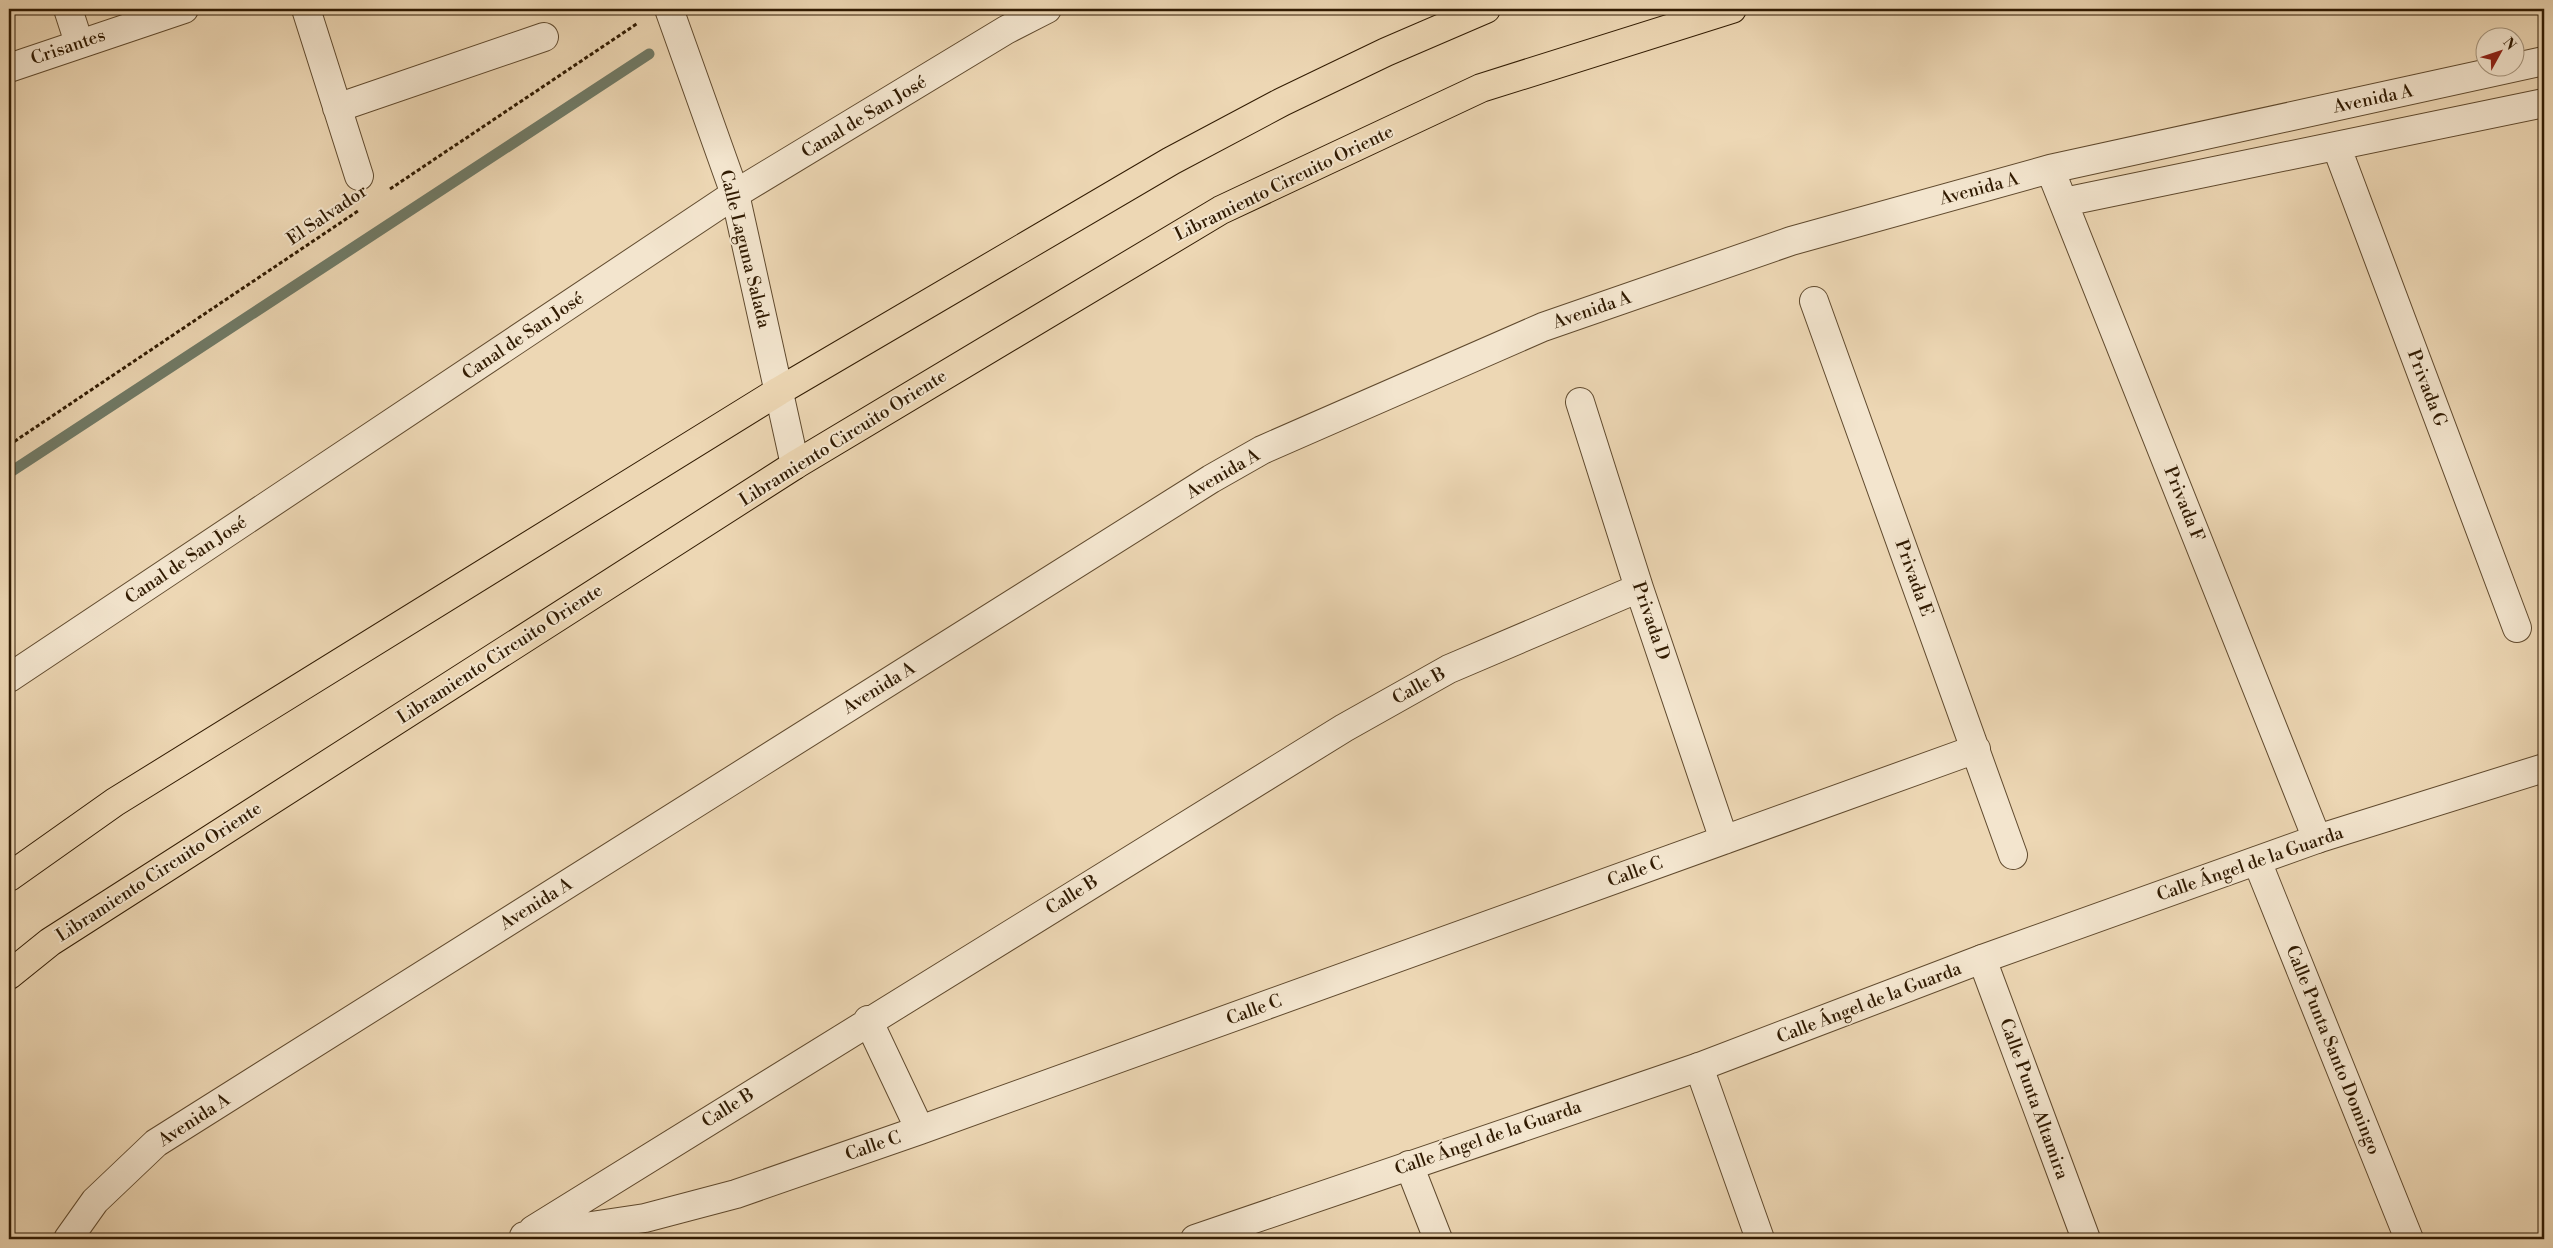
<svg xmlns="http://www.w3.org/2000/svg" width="2553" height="1248" font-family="'Libre Bodoni',serif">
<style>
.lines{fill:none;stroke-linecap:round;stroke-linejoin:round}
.stream{stroke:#707a66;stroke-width:11}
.minor-casing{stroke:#604a2e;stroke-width:30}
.tertiary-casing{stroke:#604a2e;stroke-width:30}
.primary-casing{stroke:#311b02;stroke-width:30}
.path{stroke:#311b02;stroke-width:3;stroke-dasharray:4 2.5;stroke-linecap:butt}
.minor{stroke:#f3e5ce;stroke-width:28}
.tertiary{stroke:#f3e5ce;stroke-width:28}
.primary{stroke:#edd7b4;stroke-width:28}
.labels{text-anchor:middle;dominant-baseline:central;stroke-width:4;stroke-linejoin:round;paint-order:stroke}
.street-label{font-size:18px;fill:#311b02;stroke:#f3e5ce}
</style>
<rect width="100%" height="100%" fill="#edd7b4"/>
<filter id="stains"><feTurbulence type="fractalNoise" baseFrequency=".004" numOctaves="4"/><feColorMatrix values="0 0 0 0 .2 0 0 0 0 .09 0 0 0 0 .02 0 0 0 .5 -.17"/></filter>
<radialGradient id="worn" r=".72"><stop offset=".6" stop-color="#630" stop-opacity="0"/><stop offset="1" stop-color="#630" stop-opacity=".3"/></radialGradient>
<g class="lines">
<path class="stream" d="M9 473 649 54"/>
<defs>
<path id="minor" d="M68 9 79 43
M306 9 359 176
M9 68 184 9
M337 108 544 37
M2337 148 2517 628
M2050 169 2317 839
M2064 202 2544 103
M1814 301 2013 855
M1580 402 1639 588 1724 840
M9 678 735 194 1006 30 1047 9
M2257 861 2409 1239
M1982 959 2086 1239
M868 1020 920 1130
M1699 1067 1760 1239
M1409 1165 1438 1239
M533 1230 1344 728 1449 669 1639 588
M524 1236 645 1218 736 1194 920 1130 1976 749
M68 1239 95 1201 156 1143 1211 479 1262 450 1543 327 1791 241 2050 169 2544 61"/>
<path id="tertiary" d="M669 9 735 194 795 465
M1195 1239 1699 1067 1982 959 2317 839 2544 768"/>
<path id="primary" d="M9 877 115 802 779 391 1171 161 1282 102 1386 52 1486 9
M9 975 50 942 795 465 1221 210 1481 88 1732 9"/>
</defs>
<use href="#minor" class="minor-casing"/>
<use href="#tertiary" class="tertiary-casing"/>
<use href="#primary" class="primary-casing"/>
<path class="path" d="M390 189 638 23
M9 445 358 211"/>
<use href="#minor" class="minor"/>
<use href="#tertiary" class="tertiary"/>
<use href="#primary" class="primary"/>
</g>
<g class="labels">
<g class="street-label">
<text transform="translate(68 47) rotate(-19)">Crisantes</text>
<text transform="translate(2373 99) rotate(-12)">Avenida A</text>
<text transform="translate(864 117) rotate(-31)">Canal de San José</text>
<text transform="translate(1284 183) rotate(-26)">Libramiento Circuito Oriente</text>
<text transform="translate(1979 189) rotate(-15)">Avenida A</text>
<text transform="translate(327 215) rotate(-34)">El Salvador</text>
<text transform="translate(745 249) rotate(76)">Calle Laguna Salada</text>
<text transform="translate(1592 310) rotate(-19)">Avenida A</text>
<text transform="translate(523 336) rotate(-34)">Canal de San José</text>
<text transform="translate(2427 388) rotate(69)">Privada G</text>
<text transform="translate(843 438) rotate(-32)">Libramiento Circuito Oriente</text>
<text transform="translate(1223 474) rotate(-30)">Avenida A</text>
<text transform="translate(2184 504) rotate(68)">Privada F</text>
<text transform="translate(186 560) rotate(-34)">Canal de San José</text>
<text transform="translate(1914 578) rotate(70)">Privada E</text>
<text transform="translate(1651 621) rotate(71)">Privada D</text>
<text transform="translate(500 654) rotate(-33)">Libramiento Circuito Oriente</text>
<text transform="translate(1419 686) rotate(-29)">Calle B</text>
<text transform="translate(879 688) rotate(-32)">Avenida A</text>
<text transform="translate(2250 864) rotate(-19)">Calle Ángel de la Guarda</text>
<text transform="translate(159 872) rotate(-33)">Libramiento Circuito Oriente</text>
<text transform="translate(1635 872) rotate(-20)">Calle C</text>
<text transform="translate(1072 895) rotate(-32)">Calle B</text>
<text transform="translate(536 904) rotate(-32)">Avenida A</text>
<text transform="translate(1869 1003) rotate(-21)">Calle Ángel de la Guarda</text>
<text transform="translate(1254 1010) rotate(-20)">Calle C</text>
<text transform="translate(2333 1050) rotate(68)">Calle Punta Santo Domingo</text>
<text transform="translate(2034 1099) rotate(70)">Calle Punta Altamira</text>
<text transform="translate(728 1108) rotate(-32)">Calle B</text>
<text transform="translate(194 1120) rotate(-33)">Avenida A</text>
<text transform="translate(1488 1138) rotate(-19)">Calle Ángel de la Guarda</text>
<text transform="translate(873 1146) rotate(-19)">Calle C</text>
</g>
</g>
<rect width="2553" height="1248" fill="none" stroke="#edd7b4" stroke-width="30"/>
<rect x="10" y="10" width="2533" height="1228" fill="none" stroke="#311b02" stroke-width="2.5"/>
<rect x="15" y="15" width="2523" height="1218" fill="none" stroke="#311b02"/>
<g transform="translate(2500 52) rotate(50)"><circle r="24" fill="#f3e5ce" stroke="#a5947c"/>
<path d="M0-4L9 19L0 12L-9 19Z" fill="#8f2418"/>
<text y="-8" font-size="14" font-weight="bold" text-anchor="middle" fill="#311b02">N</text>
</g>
<rect width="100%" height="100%" filter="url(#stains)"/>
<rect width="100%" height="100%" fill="url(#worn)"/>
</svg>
